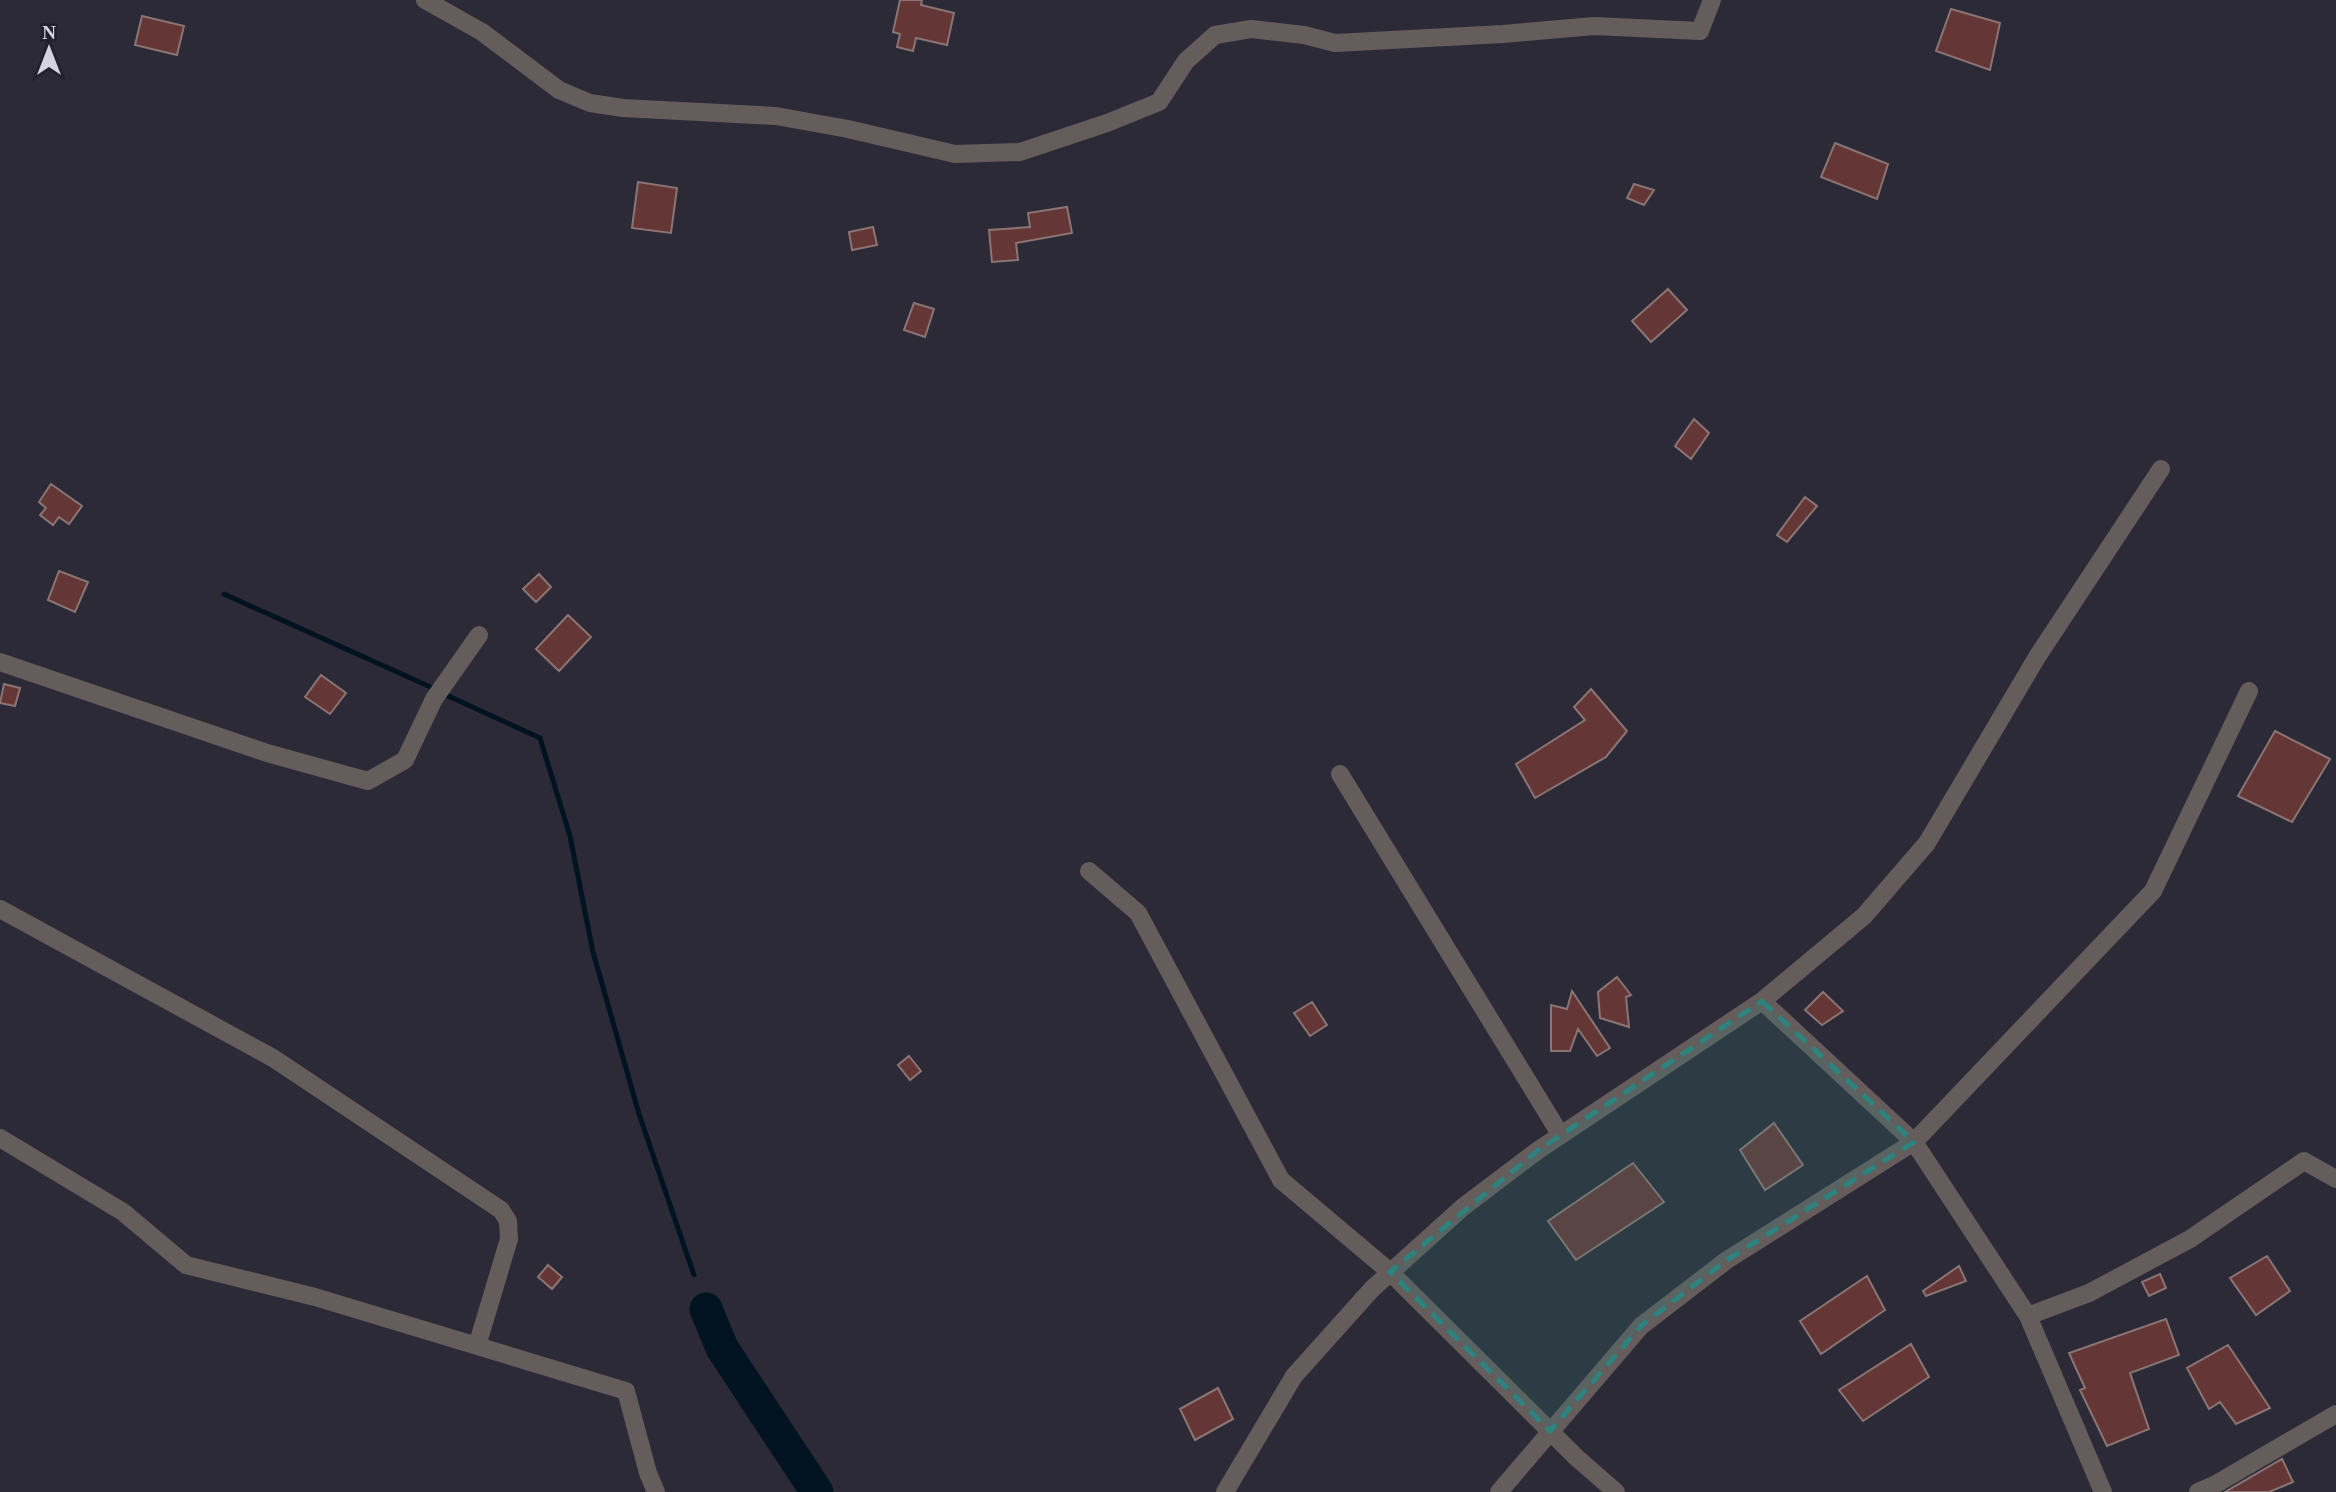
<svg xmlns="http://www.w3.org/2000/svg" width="2336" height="1492" font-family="'Times New Roman',serif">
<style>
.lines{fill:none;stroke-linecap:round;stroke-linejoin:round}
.stream{stroke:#011321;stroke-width:5}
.river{stroke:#011321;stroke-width:33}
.building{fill:#643636;stroke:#8a7574;stroke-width:2}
.street{stroke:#655c5c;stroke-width:18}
.marked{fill:#2d847f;fill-opacity:0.2;stroke:#2d847f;stroke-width:5;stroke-dasharray:14 9;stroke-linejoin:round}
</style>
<rect width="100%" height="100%" fill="#2d2a38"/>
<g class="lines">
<path class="stream" d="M224 594 435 689
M444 694 540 738 570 836 593 952 639 1114 694 1275"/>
<path class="river" d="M706 1309 722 1348 817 1492"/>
</g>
<path class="building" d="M900 0H922L921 5 954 13 947 45 916 38 913 51 897 47 900 34 893 32Z
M1951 9 2000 23 1990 70 1936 51Z
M142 16 184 26 177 55 135 45Z
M1835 143 1888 164 1877 199 1821 177Z
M638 182 677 188 671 233 632 228Z
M1634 184 1654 190 1644 205 1627 198Z
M1067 207 1072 233 1016 243 1018 260 992 262 989 230 1030 227 1028 213Z
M873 227 877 245 852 250 849 232Z
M1668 289 1687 310 1651 342 1632 321Z
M914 303 934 309 925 337 904 330Z
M1694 419 1709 433 1691 459 1675 446Z
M51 484 82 506 69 524 59 517 53 525 40 515 46 508 39 502Z
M1805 497 1817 506 1787 542 1777 535Z
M59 571 88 582 75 612 48 600Z
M539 574 551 587 536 602 523 589Z
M568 615 591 637 559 671 536 649Z
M321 675 346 693 330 714 305 697Z
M4 684 20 688 15 706 0 703Z
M1591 689 1627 731 1606 757 1535 798 1516 764 1585 720 1574 707Z
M2275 731 2330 759 2292 822 2238 796Z
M1617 977 1631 995 1626 997 1629 1027 1600 1018 1598 992Z
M1572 991 1610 1048 1597 1056 1578 1029 1570 1051H1551V1005L1567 1009Z
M1823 992 1843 1011 1822 1025 1805 1010Z
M1312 1002 1327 1025 1310 1036 1294 1013Z
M909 1056 921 1071 910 1080 898 1065Z
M1774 1123 1803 1165 1765 1190 1740 1150Z
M1633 1163 1664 1202 1576 1260 1548 1221Z
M2267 1256 2290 1291 2256 1315 2230 1278Z
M548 1265 562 1277 552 1289 538 1277Z
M1959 1266 1966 1281 1926 1296 1923 1291Z
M2160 1274 2166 1288 2149 1296 2142 1282Z
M1867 1276 1885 1310 1821 1354 1800 1321Z
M2166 1319 2179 1355 2130 1373 2149 1429 2107 1446 2080 1390 2085 1388 2069 1353Z
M1911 1344 1929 1377 1863 1421 1839 1390Z
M2228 1345 2270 1408 2236 1424 2220 1402 2209 1409 2187 1368Z
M1218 1388 1233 1419 1195 1440 1180 1409Z
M2282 1459 2293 1482 2269 1492H2225Z"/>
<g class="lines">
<path class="street" d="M425 0 482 32 559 90 590 103 623 108 776 116 848 129 955 154 1020 152 1107 123 1159 102 1186 61 1215 35 1251 29 1304 35 1335 43 1503 34 1594 26 1700 31 1712 0
M0 662 267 753 368 781 405 760 434 699 479 635
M1340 774 1560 1134
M1089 871 1138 913 1281 1180 1390 1272 1577 1458 1616 1492
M0 909 273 1058 501 1210 508 1221 509 1239 477 1346
M1762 1001 1914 1142 2028 1316 2103 1492
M0 1138 123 1212 186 1265 315 1297 626 1391 648 1473 656 1492
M2028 1316 2089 1293 2190 1239 2304 1161 2336 1179
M1225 1492 1294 1376 1372 1289 1463 1207 1537 1151 1762 1001 1864 916 1927 843 2037 657 2161 469
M1499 1492 1641 1326 1727 1260 1914 1142 2153 891 2249 691
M2198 1492 2216 1484 2336 1414"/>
</g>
<path class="marked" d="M1762 1001 1914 1142 1727 1260 1641 1326 1550 1431 1390 1272 1537 1151Z"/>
<g transform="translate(49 49)" stroke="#23202e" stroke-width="5" paint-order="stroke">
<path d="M0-5L12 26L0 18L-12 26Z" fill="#d5d3dd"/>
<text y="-10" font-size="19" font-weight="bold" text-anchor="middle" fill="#d5d3dd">N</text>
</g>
</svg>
